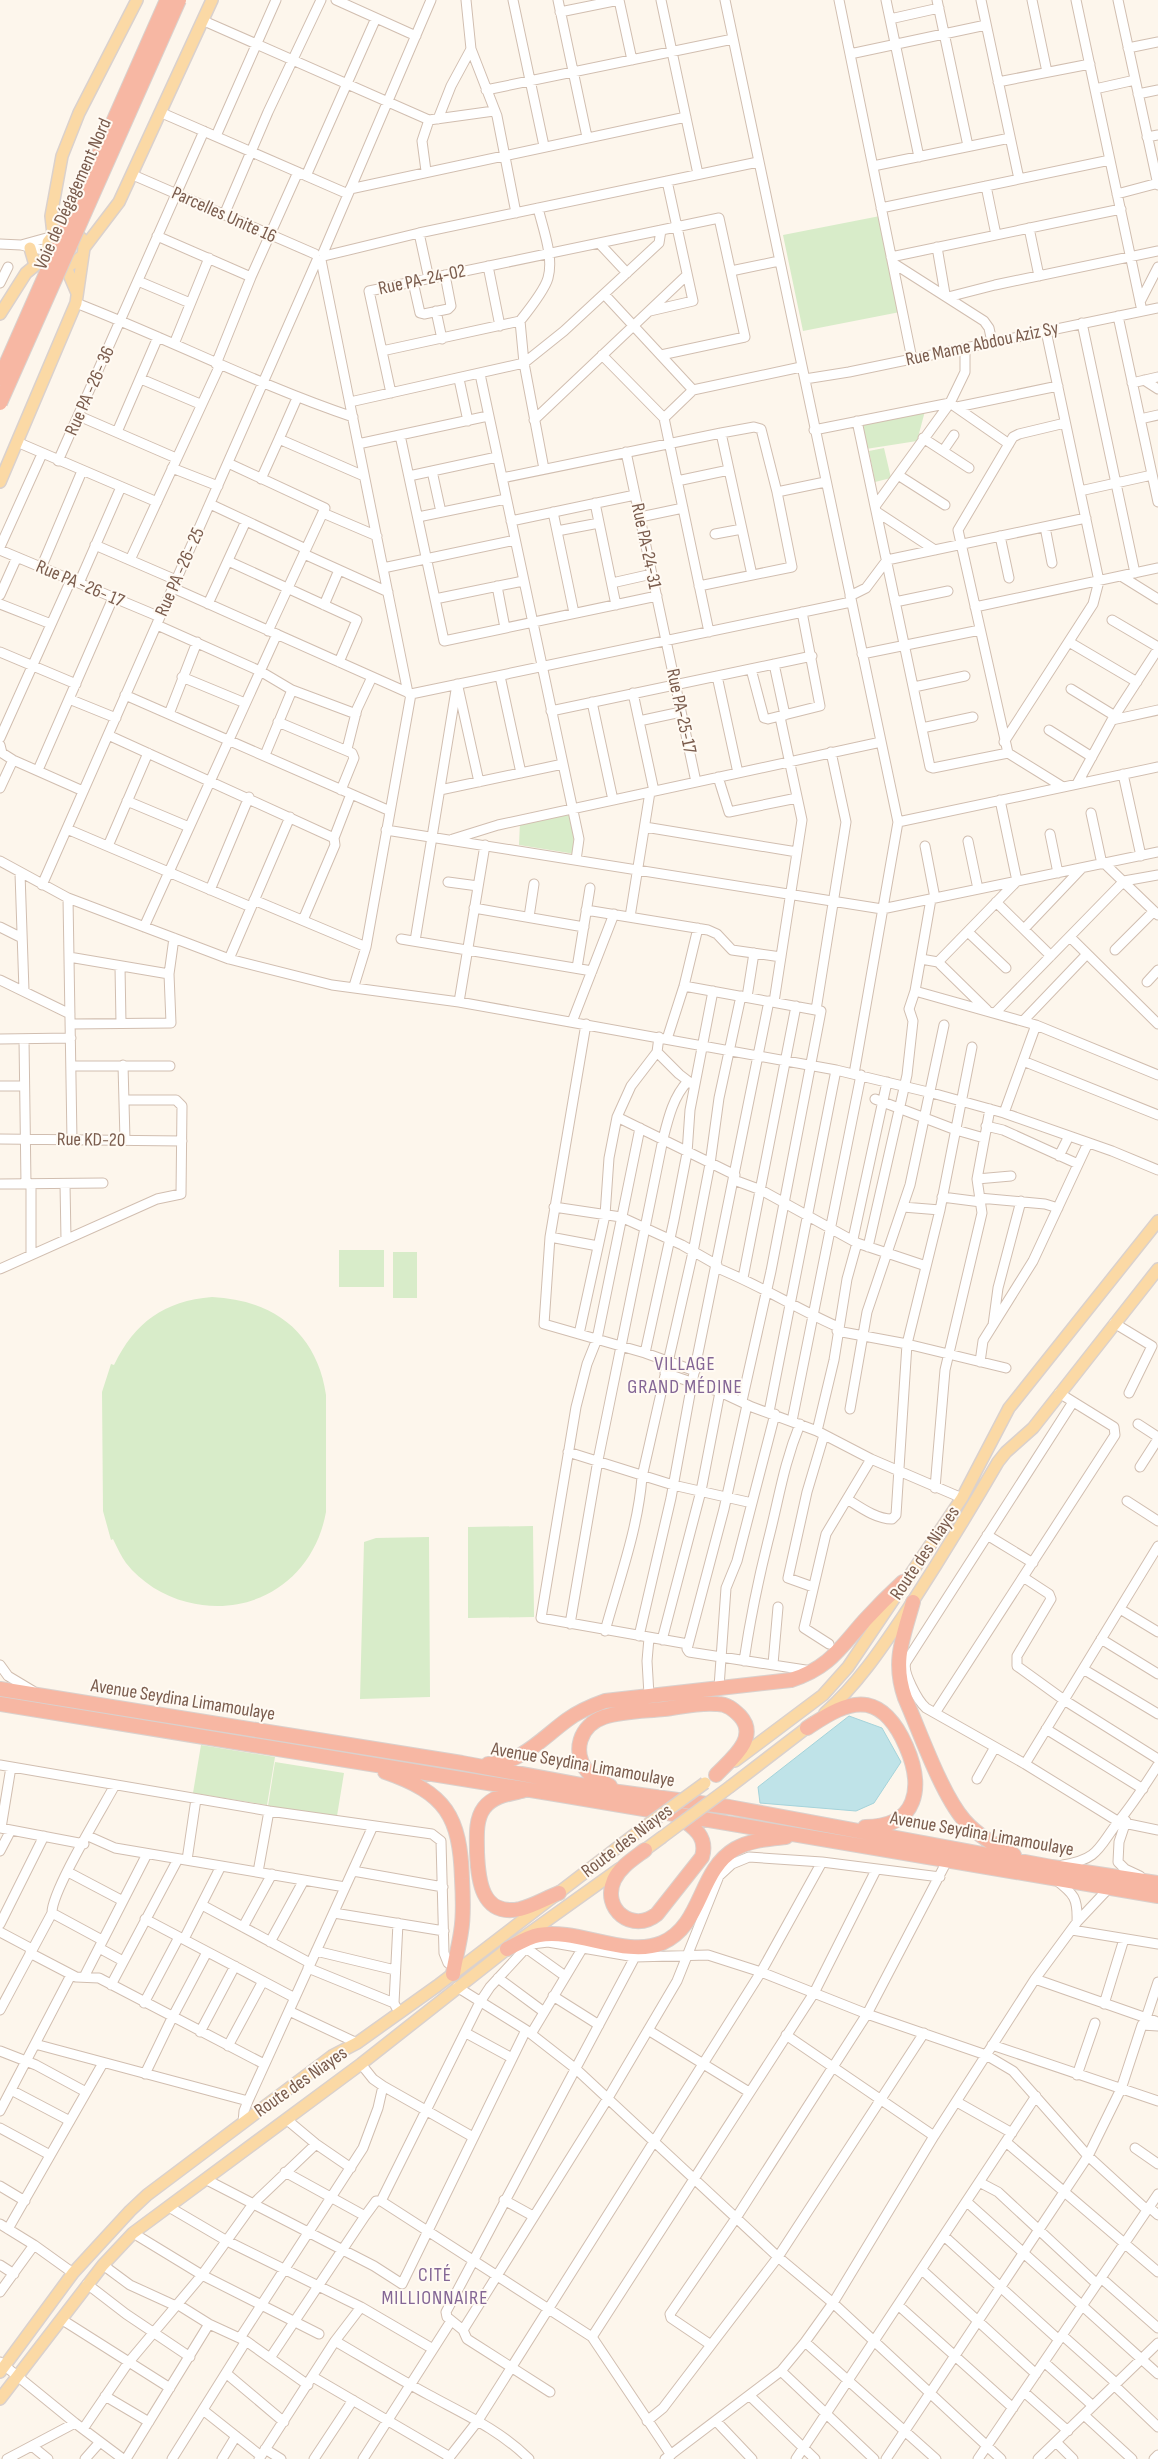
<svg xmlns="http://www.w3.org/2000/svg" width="1158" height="2459" font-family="'Sofia Sans Condensed',sans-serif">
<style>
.green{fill:#d8ecc9}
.water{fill:#bfe3e8;stroke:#a5d3da}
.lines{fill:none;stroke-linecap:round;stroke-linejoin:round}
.minor-casing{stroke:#d1beb0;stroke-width:11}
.major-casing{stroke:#dad1cd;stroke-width:14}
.highway-casing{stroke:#dad1cd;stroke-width:16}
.minor{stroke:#fff;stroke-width:9}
.major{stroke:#fbd9a5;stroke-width:11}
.highway{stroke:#f7b7a3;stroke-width:14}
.major-bridge-casing{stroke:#dad1cd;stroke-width:14;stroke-linecap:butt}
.highway-bridge-casing{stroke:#dad1cd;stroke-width:16;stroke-linecap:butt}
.major-bridge{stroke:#fbd9a5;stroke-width:11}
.highway-bridge{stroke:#f7b7a3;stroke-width:14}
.labels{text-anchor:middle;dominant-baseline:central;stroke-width:4;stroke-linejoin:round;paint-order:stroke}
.street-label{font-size:19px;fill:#7a5c4d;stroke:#fffaf3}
.neighbourhood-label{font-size:20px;letter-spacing:1px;fill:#846695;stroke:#fffaf3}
</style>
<rect width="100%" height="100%" fill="#fdf6ec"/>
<path class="green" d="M880 216 900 312 803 331 783 235Z
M925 411 917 441 866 449 861 422Z
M884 448 891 478 875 482 869 451Z
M573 812 577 839 575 854 519 845 520 822Z
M339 1250H384V1287H339Z
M393 1252H417V1298H393Z
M212 1297C274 1300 317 1333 326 1395V1512C314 1579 254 1619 187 1602 163 1596 141 1582 126 1563 121 1556 117 1547 113 1539L111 1540 103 1511 102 1392 111 1364 114 1365C135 1322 164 1301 212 1297Z
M533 1526 534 1617 468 1618V1527Z
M429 1537 430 1697 360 1699 364 1542 376 1538Z
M201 1745 275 1757 267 1805 193 1793Z
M275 1762 344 1773 337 1816 268 1806Z"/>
<path class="water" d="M849 1716 882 1728 901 1762 874 1803 856 1811 760 1803 758 1787Z"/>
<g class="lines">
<defs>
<path id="minor" d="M336 0 416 36
M466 0 471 49 497 116 516 213
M513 0 544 146
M558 0 587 137
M619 0 632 60
M661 0 698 174
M725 0 898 822 854 1074
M839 0 912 359
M886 0 919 157
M937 0 968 146
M981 0 1019 179
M1032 0 1047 72
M1076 0 1142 311
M1118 0 1158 185
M560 12 619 0
M890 19 939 8
M204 21 429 120 494 111
M1128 48 1158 42
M850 54 986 25
M998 82 1090 64
M1095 89 1135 80
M486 90 733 39
M1138 94 1158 90
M162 113 348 194
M438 119 451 86 471 49
M216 136 276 0
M1147 137 1158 135
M873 166 1010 138
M426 171 422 141 429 120
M133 175 315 254
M306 176 376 18
M986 186 996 235
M350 189 686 117
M1117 194 1158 183
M881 208 1110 160
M224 215 268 112 321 0
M1029 228 1039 276
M419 233 429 279
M157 236 251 277
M599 243 627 273
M0 244 21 245 48 251
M21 245 50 237
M937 247 945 294
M323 253 431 0
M324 256 419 233 758 162
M891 257 1121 209
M321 260 408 693
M893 263 984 321 989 328 992 342
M488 266 500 326
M731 271 779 261
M138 281 190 303
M413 282 420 313 424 314 448 309 451 306 445 275
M0 283 8 267
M604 294 693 390
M948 297 995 285 1158 251
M1140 302 1158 267
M76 303C169 339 258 385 353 417
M436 311 442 339
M650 311 693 301 667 181
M1118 316 1158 502
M520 321 524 363 544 469
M1082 323 1135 573
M174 344 209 258
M382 351 520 321C528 311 545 289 548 278 554 257 543 229 538 208
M602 355 664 418 709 632
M216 364 251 277 298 172
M480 374 579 839 576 860
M141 379 200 404
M459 379 468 421
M805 379 849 372 1158 308
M1144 380 1158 389
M1132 383 1158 377
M391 393 369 291 719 218 745 337 661 355
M297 398 279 439 364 476
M350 402 524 363 564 331 659 243 661 230
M957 407 1058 386
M79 416 176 458
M664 418 693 390 801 367
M1140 419 1158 415
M534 420 687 275
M857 421 930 767 933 768 1008 753
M814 430 950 403 1009 444
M117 432 158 337
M721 433 752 575
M400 435 444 641 657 596
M923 438 969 468
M17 442 157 502
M358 444 488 416
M943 451 954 435
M626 452 696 782
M58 461 204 131
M228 463 325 508 268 631
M172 468 218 486
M432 471 441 512
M898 475 945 505
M409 476 497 457
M502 478 721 433 754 427 761 429 777 492 792 567 699 586
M261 479 279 439
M677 481 729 470
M1080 491 1152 475
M777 492 825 482
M595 503 616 605
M210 504 306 549
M876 505 950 403 965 372V348
M553 512 574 613
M877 512 935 550
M323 513 377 536
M418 517 506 499
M640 517 683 508
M511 521 635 495
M1045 527 1052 563
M557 531 599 523
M715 534 742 529
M1000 536 1009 578
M95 545 176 580
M0 547 42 454
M0 550 160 617
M304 554 388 592
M130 560 220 365
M228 561 357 620 339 662
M41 568 82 471
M383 568 515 540
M1121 576 1158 599
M79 583 121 487
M612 583 652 574
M497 586 505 628
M173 588 411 694 851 602
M0 595 17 557
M850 596 866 588 887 560 1086 518
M435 599 523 581
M895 602 948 591
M0 604 51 624
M208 604 246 521
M324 605 339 570
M975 607 1158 568
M1112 620 1158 647
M157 625 260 671 292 690 356 714
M1069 642 1137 682
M0 652 76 684
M862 654 980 630
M774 664 785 715
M751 669 764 718 768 719 820 706 802 612
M500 676 521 773
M717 676 738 773
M182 677 245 703
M458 687 479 782
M914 687 965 676
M1071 689 1115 716
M633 693 654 791
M125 695 390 811
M69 699 116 718
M592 702 613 800
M551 711 812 656
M169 714 197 642
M1112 720 1158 710
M639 721 681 712
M278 722 352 753 354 758 341 790
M922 728 973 717
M1049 730 1092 757
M108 735 334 838 335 845 303 920
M0 738 71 580
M1004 742 1093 604 1099 581 1046 331
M0 745 2 753 13 760 83 791
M347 749 357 709 372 677
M265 755 292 690
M38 770 113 598
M1123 774 1141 856
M718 777 729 812 797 798
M1077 784 1112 720 1158 649
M1063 787 1008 753 958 530 1013 437 1019 434 1065 423
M0 788 13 760
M440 790 563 764
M127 801 189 827
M1091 813 1102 864
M898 822 1158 767
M645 827 797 852
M67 829 251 907
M386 830 882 909 1158 852
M1050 834 1058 873
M334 838 351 794
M453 839 498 825 881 742
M968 841 978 889
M108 846 148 753
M925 846 935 898
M0 861 68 898 229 959 332 985 459 1002 836 1070 932 1093 1004 1113 1112 1151 1158 1170
M1104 863 1158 915
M20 873 24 991
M448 882 478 886
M42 885 317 260
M210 890 249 797
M68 898 72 1140
M254 900 366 947
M996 902 1051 956
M474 908 584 927
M586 910 708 930 717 934 732 950 781 957
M529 917 534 884
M630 917 650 792
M0 927 22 938
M144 927 277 634
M1024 929 1082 868
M968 932 1006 968
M1070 937 1158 1024
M401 939 592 971
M415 941 457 684
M1115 950 1154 911
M69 957 169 974
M229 959 290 817
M921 959 938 962 987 1010
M938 962 1017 881 1000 800
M120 967 121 1023
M577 968 590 888
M0 980 70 1014
M1147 982 1158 970
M354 986 366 947 411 694
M684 986 821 1011 771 1271 742 1401
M915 991 1036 1025 1158 1075
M747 997 754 953
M459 1002 485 845
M774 1002 802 820 780 717
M816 1010 846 822 831 752
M995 1013 1124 881 1158 875
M1023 1021 1087 954
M572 1022 614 914
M70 1024 171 1023 169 974 174 938
M586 1024 550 1237 544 1324 645 1353 695 1371
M0 1039 71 1038
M24 1039 26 1184
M667 1039 684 986 698 928
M657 1052 679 1074 692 1084
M1023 1061 1158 1115
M123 1065 125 1140
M71 1066H170
M0 1086H24
M875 1099 956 1130 984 1138
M1004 1113 1036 1025
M617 1117 735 1175
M986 1126 1003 1130 1078 1164
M640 1128 597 1339 587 1364 576 1407 541 1618 688 1644
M0 1139 182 1141
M1059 1156 1069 1136
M977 1179 1011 1176
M734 1180 761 1190 857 1243 926 1266
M0 1184 103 1183
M65 1184 66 1239
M942 1197 981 1202
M979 1198 1045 1204 1058 1208
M554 1207 621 1217 682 1245 717 1265
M903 1207 940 1210
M550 1237 598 1246
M853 1239 887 1082
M868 1247 907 1075 913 1021 909 1009 915 991 931 899
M31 1255V1184
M717 1268C758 1284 797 1309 838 1327
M0 1269 157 1199 181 1194 182 1106 176 1100H124
M743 1278 796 1006
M1114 1323 1152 1346 1129 1393
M993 1325 998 1288 1021 1201
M837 1331 907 1344 1006 1368
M579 1334 605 1215 609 1158 617 1117 631 1086 657 1052 659 1037
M645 1353 674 1220 687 1153 690 1110 713 991
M980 1362 983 1341 1033 1261 1088 1143
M665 1373 720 1392 752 1407 817 1431 871 1459 962 1498
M1073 1402 906 1662C902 1672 918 1701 926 1708L1025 1764 1119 1822 1158 1830
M747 1405 724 1509 687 1649 689 1652 812 1671
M850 1409 867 1312 910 1185 944 1025
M769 1412 836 1070
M792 1421 861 1075
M1138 1424 1158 1437
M817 1431 834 1360 847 1279 857 1243
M568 1452 673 1485 752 1503
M1140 1467 1158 1439
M935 1488 945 1370 982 1213 977 1179 990 1109
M847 1499C860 1507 876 1519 892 1519L896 1515 907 1344 940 1210 972 1047
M1127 1501 1158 1521
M987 1535 1033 1563
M1023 1577 1049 1594 1051 1599 1017 1656V1666L1064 1700 1158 1759
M813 1587 788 1578 807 1492 824 1435
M1120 1609 1158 1632
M570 1624 598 1460 663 1139C668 1119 673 1097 688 1081
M605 1631C619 1580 638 1529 642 1477L693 1252 710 1164 719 1098 741 996
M639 1636 671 1498 692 1383 769 1001
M649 1638 647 1661 649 1695
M1101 1639 1158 1674
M662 1640 701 1491 720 1392
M829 1644 804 1628 826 1534 871 1459
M744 1661C750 1620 758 1581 768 1541 779 1499 783 1466 800 1424
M773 1664 778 1607
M0 1665 8 1676 33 1691
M1083 1669 1158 1714
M719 1687 726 1588 737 1561 775 1414
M935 1713 1115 1435 1114 1427 1059 1393
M1046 1729 1143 1789
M1025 1764 1158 1546
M0 1765 269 1811 432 1834 441 1841 444 1953 448 1963 454 1965
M977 1779 995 1747
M1126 1821 1119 1842 1118 1862 1125 1869 1140 1876
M0 1828 84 1844
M1 1828 11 1767
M88 1836 115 1848 345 1887
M0 1851 11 1830
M187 1860 196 1799
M1063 1865C1099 1859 1098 1848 1118 1822 1133 1804 1145 1785 1158 1765
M353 1871 443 1887
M68 1872 123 1901
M258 1872 269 1811
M1056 1880C1074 1894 1078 1898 1077 1922
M202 1905 310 1963
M52 1913 102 1940
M334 1913 444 1931
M145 1919 295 1998
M0 1924 44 1836
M243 1927 272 1874
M1072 1930 1158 1944
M0 1932 32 1949
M184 1939 221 1866
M270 1942 304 1880
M99 1948 123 1961
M526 1948 565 1976
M316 1951 395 1970
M30 1953 76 1977 99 1978 264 2064
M308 1968 394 2003
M84 1977 147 1854
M498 1978 544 2012
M1035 1979 1155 2021
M111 1985 178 1859
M457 1987 526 2030 576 2069 778 2257 833 2303 1001 2459
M553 1996 599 2025
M144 2003 179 1937
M1104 2004 1124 1939
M396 2007 394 2003 398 1923
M0 2010 52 1913C51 1892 102 1809 115 1785
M289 2011 357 2043
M1146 2018 1158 1982
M648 2030 749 2092
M200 2032 235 1966
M466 2033 512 2058
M531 2034 582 1949
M786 2035 934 2136
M35 2044 248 2101
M992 2045 1158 2101
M228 2046 263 1981
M0 2051 36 2065 86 2092
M361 2064 373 2079 383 2086 473 2137
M145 2074 172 2018 207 1952
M1077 2075 1095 2023
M11 2090 70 2121
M957 2102 1012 2133
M0 2111 71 1975
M286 2119 316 2144 351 2168
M243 2123 244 2111 248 2101 373 1826
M0 2128 50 2155
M1006 2142 1158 2272
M1135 2148 1158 2164
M285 2172 365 2216
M205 2179 374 2266 402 2284 526 2030
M979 2182 998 2192 1097 2284
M0 2186 25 2201
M504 2200 533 2216
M381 2201 480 2002 490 1987 526 1948 532 1944 548 1942 635 1957 708 1955 761 1972 867 2014 986 2055 1013 2071 1088 2156 1147 2210
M967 2202 1158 2374
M169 2207 227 2241 361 2307 433 2349
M1149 2207 1158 2215
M0 2224 34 2245 73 2273
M8 2229 103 2063
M133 2233 202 2275 319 2334
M944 2236 1059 2340
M0 2265 14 2274
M103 2265 130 2285 176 2306
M922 2270 1036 2374
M1101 2278 1158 2328
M87 2284 126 2314 190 2357
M0 2292 34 2245
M177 2304 209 2324 246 2341 308 2385
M898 2305 1013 2408
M61 2319 170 2388
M463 2330 608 2098 677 1981 719 1876 732 1864 749 1857 822 1862 940 1877
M1062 2335 1116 2383
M592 2337 814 1993 876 1870
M240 2338 363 2148 378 2108 383 2086
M335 2341C366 2359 397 2378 429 2395 464 2414 500 2430 529 2459
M805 2342 936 2459
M711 2345 671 2318 670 2314 736 2218 867 2014 947 1861
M270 2358 365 2216 376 2201H381L592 2337 671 2455
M0 2362 75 2423 123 2459
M1044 2362 1093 2406
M781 2371 874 2459
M227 2374 284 2422
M313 2377 450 2457
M1114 2385 1158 2427
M550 2392 467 2339 463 2330 447 2317 446 2312 635 1957
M1024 2392 1068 2431
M105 2396 149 2422
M750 2396 815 2459
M203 2410 261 2456
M1084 2415 1132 2459
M647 2421 663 2408 778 2257 924 2033
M716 2421 752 2459
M83 2429 128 2363 202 2275 253 2204 316 2144
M1056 2442 1073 2459
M32 2446 48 2459
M265 2449 281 2459
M7 2459 75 2423
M85 2459 100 2442
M126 2459 209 2324
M172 2459 246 2341
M222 2459 236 2436
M259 2459 335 2341 361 2307
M314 2459 353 2400
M363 2459 451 2321
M448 2459 477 2422 761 1972 822 1862
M665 2459 781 2371 805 2342 833 2303 934 2136 1035 1979 1077 1922 1109 1888
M796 2459 1036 2096
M886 2459 1088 2156 1121 2089 1142 2025 1158 2026
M978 2459 1158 2194
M1038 2459 1158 2343
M1154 2459 1158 2455"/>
<path id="major" d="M53 234 51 216 62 156 79 113 137 0
M30 248 35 265
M84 248 119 202 212 0
M65 265 77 293
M0 314 26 273 49 254
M0 482 76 303 84 248 82 239 71 230 57 231 48 242V251L56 263 70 265 81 257
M825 1713C859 1683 883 1646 908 1609 939 1561 969 1512 998 1462L1006 1452 1033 1428 1158 1269
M735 1761 823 1695 848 1667 962 1498 1009 1408 1158 1221
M731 1786 813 1723
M638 1855 661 1838
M0 2372 73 2273 130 2211 147 2195 332 2056 357 2043 437 1986 639 1831
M0 2399 103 2265 133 2233 361 2064 507 1949 619 1869"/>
<path id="highway" d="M913 1602C903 1638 892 1661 905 1698 920 1732 941 1793 964 1820 978 1836 995 1845 1014 1855
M0 1689 462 1763 619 1792 729 1807 1052 1867 1158 1883
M0 1704 561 1795 1158 1896
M807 1728C824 1717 847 1701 867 1705 887 1709 899 1730 906 1746 924 1787 918 1827 865 1827
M488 1764C522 1763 541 1739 567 1720 579 1711 591 1706 605 1701L791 1680C829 1668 840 1648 865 1620 877 1607 890 1594 903 1582
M385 1772C446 1793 460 1816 462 1879 463 1896 464 1915 461 1932 459 1946 455 1960 453 1974
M610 1786C602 1782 593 1778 588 1772 571 1752 580 1725 604 1717 623 1711 645 1711 664 1709 681 1707 700 1702 717 1704 727 1704 733 1709 740 1716 760 1738 730 1760 716 1775
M522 1791C508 1794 493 1796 484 1808 475 1820 477 1838 477 1852 478 1879 481 1917 520 1909 533 1906 546 1898 559 1893
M645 1850C633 1859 620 1867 614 1880 601 1909 633 1934 657 1914L702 1857C708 1837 694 1827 679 1817
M507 1949C517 1944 528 1937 539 1935 577 1928 626 1958 662 1943 703 1925 698 1871 735 1849 750 1840 769 1839 786 1837"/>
</defs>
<use href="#minor" class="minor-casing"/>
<use href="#major" class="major-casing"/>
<use href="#highway" class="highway-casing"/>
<use href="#minor" class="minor"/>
<use href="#major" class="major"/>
<use href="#highway" class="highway"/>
<defs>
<path id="major-bridge" d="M639 1831 705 1783
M661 1838 731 1786"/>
<path id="highway-bridge" d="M0 378 167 0
M0 403 179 0"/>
</defs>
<use href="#major-bridge" class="major-bridge-casing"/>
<use href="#highway-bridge" class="highway-bridge-casing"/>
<use href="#major-bridge" class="major-bridge"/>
<use href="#highway-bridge" class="highway-bridge"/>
</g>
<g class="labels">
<g class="street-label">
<text transform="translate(73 194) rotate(-66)">Voie de Dégagement Nord</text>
<text transform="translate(224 215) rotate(24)">Parcelles Unite 16</text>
<text transform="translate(422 280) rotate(-12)">Rue PA-24-02</text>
<text transform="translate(982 344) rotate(-12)">Rue Mame Abdou Aziz Sy</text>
<text transform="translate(90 391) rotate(-66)">Rue PA -26- 36</text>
<text transform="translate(646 546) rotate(78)">Rue PA-24-31</text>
<text transform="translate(180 572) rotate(-66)">Rue PA -26- 25</text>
<text transform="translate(80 584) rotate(23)">Rue PA -26- 17</text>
<text transform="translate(681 711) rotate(78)">Rue PA-25-17</text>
<text transform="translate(91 1140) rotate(1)">Rue KD-20</text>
<text transform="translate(925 1553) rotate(-56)">Route des Niayes</text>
<text transform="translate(183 1700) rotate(9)">Avenue Seydina Limamoulaye</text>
<text transform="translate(583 1765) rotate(10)">Avenue Seydina Limamoulaye</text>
<text transform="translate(982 1834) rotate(10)">Avenue Seydina Limamoulaye</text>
<text transform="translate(627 1841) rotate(-37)">Route des Niayes</text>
<text transform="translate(301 2082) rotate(-35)">Route des Niayes</text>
</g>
<g class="neighbourhood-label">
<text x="685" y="1364">VILLAGE<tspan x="685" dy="23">GRAND MÉDINE</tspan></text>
<text x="435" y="2275">CITÉ<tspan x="435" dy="23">MILLIONNAIRE</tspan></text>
</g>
</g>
</svg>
